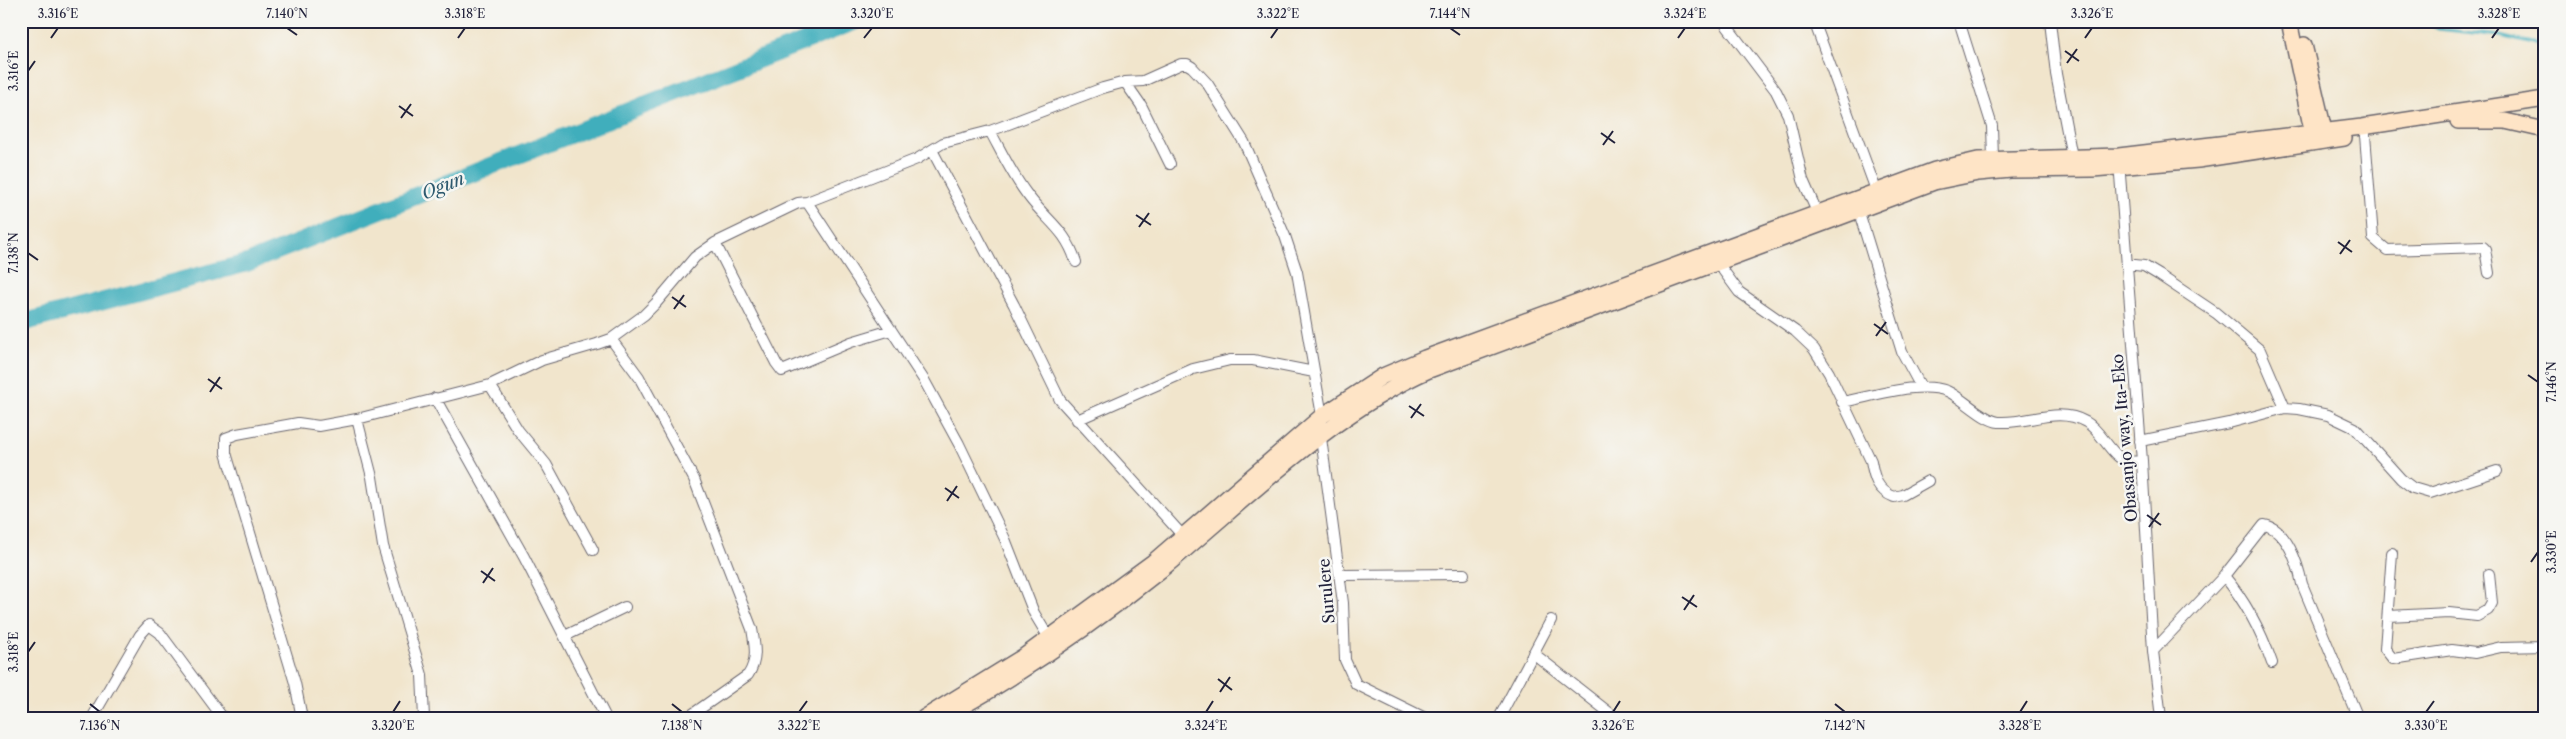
<svg xmlns="http://www.w3.org/2000/svg" width="2566" height="739" font-family="'Libre Caslon Text',serif">
<style>
.lines{fill:none;stroke-linecap:round;stroke-linejoin:round}
.stream{stroke:#40aebc;stroke-width:3}
.river{stroke:#40aebc;stroke-width:18}
.minor-casing{stroke:#6a666e;stroke-width:12}
.secondary-casing{stroke:#6a666e;stroke-width:18}
.minor{stroke:#fff;stroke-width:10}
.secondary{stroke:#fee4c6;stroke-width:15}
.ticks{fill:none;stroke:#22223b;stroke-width:2}
.labels{text-anchor:middle;dominant-baseline:central;stroke-width:5;stroke-linejoin:round;paint-order:stroke}
.street-label{font-size:16px;fill:#22223b;stroke:#f6f6f2}
.water-label{font-size:18px;font-style:italic;fill:#2e5a6f;stroke:#f6f6f2}
.neatline{fill:none;stroke:#22223b;stroke-width:2}
.ticks-label{font-size:12px;text-anchor:middle;fill:#22223b}
</style>
<rect width="100%" height="100%" fill="#f6f6f2"/>
<filter id="ink" filterUnits="userSpaceOnUse"><feTurbulence type="fractalNoise" baseFrequency=".02" numOctaves="2"/><feDisplacementMap in="SourceGraphic" scale="10" xChannelSelector="R" yChannelSelector="G"/><feConvolveMatrix kernelMatrix="1 2 1 2 8 2 1 2 1" color-interpolation-filters="sRGB"/></filter>
<filter id="wash" filterUnits="userSpaceOnUse"><feTurbulence type="fractalNoise" baseFrequency=".0096" numOctaves="4" result="noise"/><feDisplacementMap in="SourceGraphic" scale="20" xChannelSelector="R" yChannelSelector="G"/><feGaussianBlur stdDeviation="1.12" result="paint"/><feColorMatrix in="noise" values="0 0 0 0 0 0 0 0 0 0 0 0 0 0 0 0 0 1.4 0 .05"/><feComposite in="paint" operator="in"/></filter>
<g filter="url(#wash)">
<rect width="100%" height="100%" fill="#f1e5cc"/>
<g class="lines">
<path class="stream" d="M2422 21 2438 29 2500 36 2545 47"/>
<path class="river" d="M21 323 247 263 856 21"/>
</g>
</g>
<g filter="url(#ink)">
<g class="lines">
<defs>
<path id="minor" d="M1723 21 1776 91 1788 115 1803 180 1817 212
M1814 21 1876 190
M1959 21 1992 126 1993 159
M2050 21 2056 74 2072 157
M1125 82 1141 105 1170 164
M990 131C1002 153 1013 177 1029 197 1048 222 1066 230 1076 262
M2365 135 2373 238 2387 250 2483 247 2485 249 2489 273
M932 150 1014 305 1060 400 1183 536
M2119 162 2142 461 2153 651 2161 718
M807 202 924 380 959 444 1005 539 1034 613 1049 638
M1858 209 1902 352 1921 387
M715 243 776 363 782 371 851 342 891 330
M1717 262 1739 292 1795 331 1814 349 1829 373 1871 461C1874 478 1877 490 1894 497L1903 495 1928 481
M2126 264 2144 266 2159 275 2216 313 2260 350 2285 408
M611 339 639 377 694 479 752 629C755 646 758 660 748 675L687 718
M490 385 518 430 546 464 593 550
M435 398 524 557 606 718
M1842 402C1871 397 1920 380 1947 391 1963 398 1984 421 1999 422 2028 424 2058 406 2086 422 2101 430 2112 458 2127 461 2132 462 2138 461 2142 461
M357 419 372 477 383 546 422 675 424 718
M1077 420 1193 369 1230 360H1253L1314 372
M2140 441 2229 423 2285 408 2299 409 2328 415 2355 428 2401 479 2413 488 2430 493 2497 471
M2392 553 2385 649 2393 659 2452 650 2475 653 2501 647 2545 646
M1340 575 1464 574
M2224 576C2246 602 2261 631 2272 663
M2388 616 2449 613 2477 616 2488 610 2492 603 2489 574
M565 636 625 607
M2153 651 2224 576 2264 525C2287 529 2298 564 2302 584L2358 718
M1533 653 1616 718
M92 718 140 635 149 625 160 633 223 718
M302 718 295 683 226 453V438L237 434 298 423 319 426 357 419 490 385 542 360 597 344 611 339 644 315 656 303 695 257 715 243 798 203 807 202 917 159 943 143 990 131 1103 88 1125 82 1143 81 1181 64H1187L1192 67 1207 83 1244 142 1285 236 1297 272 1322 416 1321 438 1343 603 1345 660 1356 684 1425 718
M1499 718 1551 620"/>
<path id="secondary" d="M2289 21 2314 140
M2304 45 2326 139
M2458 121H2505L2545 130
M951 713C1024 672 1092 625 1157 573 1242 504 1329 414 1429 370L1934 182 1978 173 2011 170 2093 169 2198 160 2344 138
M924 718 1023 657 1153 562 1322 416 1383 376 1425 358 1935 170 1978 160 2119 156 2362 127 2545 99"/>
</defs>
<use href="#minor" class="minor-casing"/>
<use href="#secondary" class="secondary-casing"/>
<use href="#minor" class="minor"/>
<use href="#secondary" class="secondary"/>
</g>
</g>
<path class="ticks" d="M287 28 297 35M1450 28 1460 35M51 38 58 28M458 38 465 28M864 38 872 28M1271 38 1278 28M1678 38 1685 28M2085 38 2092 28M2492 38 2499 28M2065 51 2079 61M2067 63 2077 49M28 71 35 61M399 106 413 116M401 118 411 104M1601 133 1615 143M1603 145 1613 131M1136 215 1151 225M1139 227 1149 213M2338 242 2352 252M28 253 38 260M2340 254 2350 240M672 297 686 307M674 309 684 295M1874 324 1888 334M1876 336 1886 322M2528 375 2538 382M208 379 222 389M210 392 220 377M1409 406 1424 416M1411 418 1421 404M945 488 959 498M947 501 957 486M2147 515 2161 525M2149 527 2159 513M2531 562 2538 552M481 571 495 581M483 583 493 568M1682 597 1697 607M1684 610 1694 595M28 652 35 642M1218 679 1232 690M1220 692 1230 677M90 704 100 712M672 704 682 712M1835 704 1845 712M393 712 400 701M799 712 807 701M1206 712 1213 701M1613 712 1620 701M2020 712 2027 701M2426 712 2434 701"/>
<g class="labels">
<g class="street-label">
<text transform="translate(2124 438) rotate(-95)">Obasanjo way, Ita-Eko</text>
<text transform="translate(1326 591) rotate(-95)">Surulere</text>
</g>
<g class="water-label">
<text transform="translate(443 186) rotate(-22)">Ogun</text>
</g>
</g>
<rect width="2566" height="739" fill="none" stroke="#f6f6f2" stroke-width="55"/>
<rect x="28" y="28" width="2510" height="684" class="neatline"/>
<g class="ticks-label">
<text x="58" y="18">3.316°E</text>
<text x="287" y="18">7.140°N</text>
<text x="465" y="18">3.318°E</text>
<text x="872" y="18">3.320°E</text>
<text x="1278" y="18">3.322°E</text>
<text x="1450" y="18">7.144°N</text>
<text x="1685" y="18">3.324°E</text>
<text x="2092" y="18">3.326°E</text>
<text x="2499" y="18">3.328°E</text>
<text transform="translate(14 71) rotate(-90)" y="4">3.316°E</text>
<text transform="translate(14 253) rotate(-90)" y="4">7.138°N</text>
<text transform="translate(2552 382) rotate(-90)" y="4">7.146°N</text>
<text transform="translate(2552 552) rotate(-90)" y="4">3.330°E</text>
<text transform="translate(14 652) rotate(-90)" y="4">3.318°E</text>
<text x="100" y="730">7.136°N</text>
<text x="393" y="730">3.320°E</text>
<text x="682" y="730">7.138°N</text>
<text x="799" y="730">3.322°E</text>
<text x="1206" y="730">3.324°E</text>
<text x="1613" y="730">3.326°E</text>
<text x="1845" y="730">7.142°N</text>
<text x="2020" y="730">3.328°E</text>
<text x="2426" y="730">3.330°E</text>
</g>
</svg>
